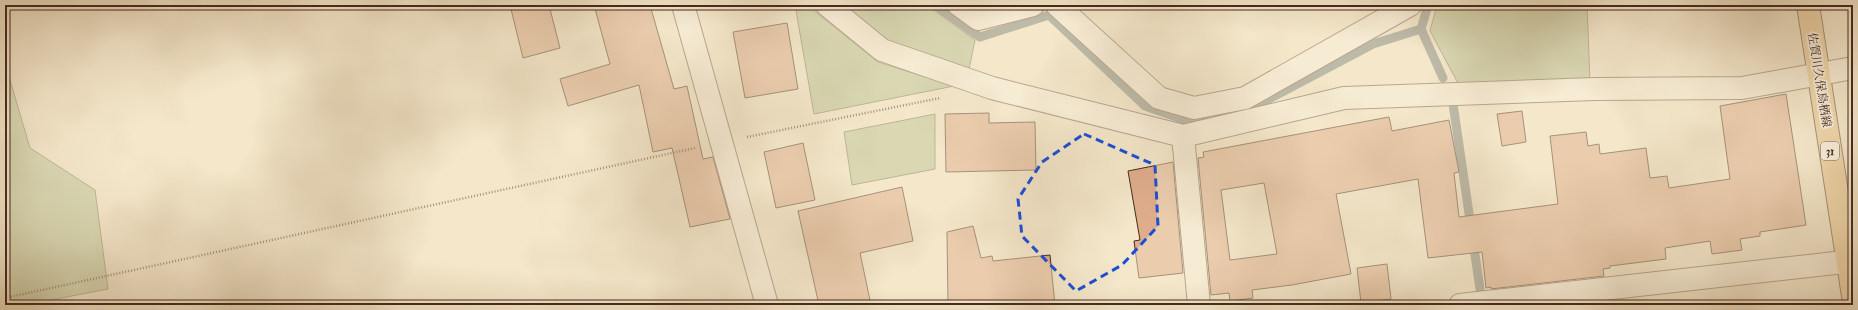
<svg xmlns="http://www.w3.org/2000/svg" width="1858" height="310" font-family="'IM FELL Double Pica','Noto Serif JP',serif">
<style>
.green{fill:#b9c698;stroke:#80785b}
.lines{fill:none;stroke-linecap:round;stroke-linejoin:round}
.stream{stroke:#7b837f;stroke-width:9}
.building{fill:#dfad8c;stroke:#462a1e;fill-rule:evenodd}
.minor-casing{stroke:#725949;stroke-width:24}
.major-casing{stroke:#462a1e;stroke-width:24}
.path{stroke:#462a1e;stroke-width:2.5;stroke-dasharray:1 2;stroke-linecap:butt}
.minor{stroke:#f8efdd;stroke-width:22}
.major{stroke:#eac485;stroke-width:22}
.marked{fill:none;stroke:#1d4ed8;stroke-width:3;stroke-dasharray:8 5;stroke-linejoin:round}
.labels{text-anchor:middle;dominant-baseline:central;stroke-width:3.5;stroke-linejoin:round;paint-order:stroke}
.shield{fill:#f8efdd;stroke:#7b6557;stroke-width:1}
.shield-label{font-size:11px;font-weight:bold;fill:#462a1e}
.street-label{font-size:12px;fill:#462a1e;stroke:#f8efdd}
</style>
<rect width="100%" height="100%" fill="#f4e7ca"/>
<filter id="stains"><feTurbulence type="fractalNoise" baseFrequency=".005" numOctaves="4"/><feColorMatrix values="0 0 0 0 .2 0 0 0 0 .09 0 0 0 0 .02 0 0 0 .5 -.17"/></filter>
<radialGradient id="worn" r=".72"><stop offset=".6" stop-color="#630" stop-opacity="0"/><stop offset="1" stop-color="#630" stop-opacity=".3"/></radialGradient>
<path class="green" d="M795 5H807L878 62 954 86 814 114Z
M840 5H927L975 40 969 69 887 46Z
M1437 5H1587L1590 81 1459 85 1430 31Z
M5 63 30 148 95 190 108 289 25 305H5Z
M935 114V169L852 185 844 132Z"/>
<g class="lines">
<path class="stream" d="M935 5 980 37 1049 15 1145 106 1185 120 1206 117
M1421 29 1443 78
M1453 104 1471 227
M1238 110 1254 107 1373 44 1421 29 1428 5
M1473 241 1480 289"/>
</g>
<path class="building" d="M510 5H549L560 48 523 58Z
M594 5H650L674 89 687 86 703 159 713 157 730 219 690 227 672 148 653 152 639 85 568 106 560 79 610 64Z
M787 23 798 89 745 98 733 32Z
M1786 94 1806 225 1760 232V236L1740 239 1742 250 1712 254 1710 241 1665 248 1666 259 1610 266V268L1603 269 1604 276 1491 289V287L1486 288 1482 252 1428 258 1418 179 1336 194 1351 274 1292 285 1252 290 1253 298 1230 301 1229 293 1211 295 1198 158 1204 157 1203 152 1389 117 1392 131 1449 120 1459 172 1454 173 1459 217 1558 204 1550 136 1586 132 1588 146 1599 144 1600 154 1646 148 1650 178 1667 176 1669 188 1730 179 1720 106ZM1264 183 1277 254 1230 260 1221 190Z
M1522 111 1526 142 1502 146 1497 114Z
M989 113V123L1035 122 1036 170 946 172 945 114Z
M803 143 815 200 776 208 764 152Z
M1173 162 1183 273 1139 278 1134 241 1140 240 1128 171Z
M902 187 913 241 860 253 871 305H819L798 211Z
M973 226 981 258 992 256 993 261 1050 255 1055 305H948L947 232Z
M1387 264 1391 299 1361 303 1357 268Z"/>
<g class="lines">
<defs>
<path id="minor" d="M683 5 767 305
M827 5 882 50 992 88 1183 136 1344 98 1595 89 1742 88 1853 68
M959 5 978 19 1033 5
M1057 5 1159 98 1194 108 1245 98 1410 5
M1183 136 1199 305
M1460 305 1853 261"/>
<path id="major" d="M1808 5 1853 296"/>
</defs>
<use href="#minor" class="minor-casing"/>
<use href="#major" class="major-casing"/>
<path class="path" d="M5 6 12 5
M747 137 940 98
M5 298 695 148"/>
<use href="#minor" class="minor"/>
<use href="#major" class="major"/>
</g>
<path d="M0 0H1858V310H0ZM1084 134 1155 165 1158 226 1122 265 1076 291 1022 236 1018 199 1042 162Z" fill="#f4e7ca" fill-opacity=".55" fill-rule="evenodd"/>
<path class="marked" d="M1084 134 1155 165 1158 226 1122 265 1076 291 1022 236 1018 199 1042 162Z"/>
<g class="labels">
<rect class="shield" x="1821" y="142" width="18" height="18" rx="3"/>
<g class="shield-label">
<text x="1830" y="151">31</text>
</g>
<g class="street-label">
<text transform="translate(1819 80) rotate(81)">佐賀川久保鳥栖線</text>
</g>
</g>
<rect width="1858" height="310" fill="none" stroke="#f4e7ca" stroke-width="20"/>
<rect x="6" y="6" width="1846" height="298" fill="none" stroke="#462a1e" stroke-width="2"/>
<rect x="10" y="10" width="1838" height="290" fill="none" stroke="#462a1e"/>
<rect width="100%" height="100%" filter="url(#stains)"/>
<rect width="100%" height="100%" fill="url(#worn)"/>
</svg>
